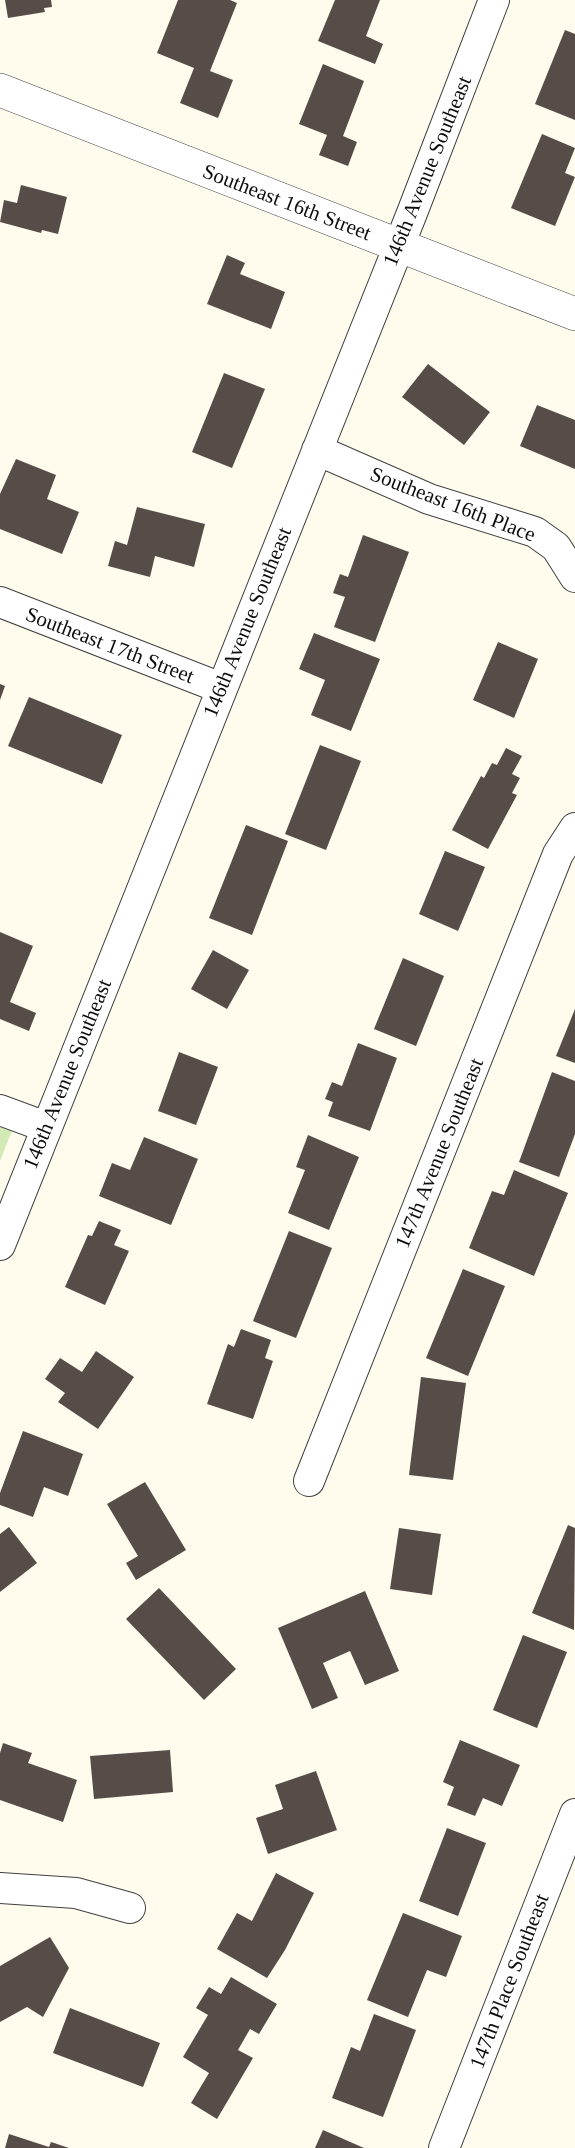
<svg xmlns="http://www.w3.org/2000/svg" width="575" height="2148" font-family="'Times New Roman',serif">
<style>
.green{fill:#d3eab6}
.building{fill:#564d49}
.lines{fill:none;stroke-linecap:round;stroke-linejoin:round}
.minor-casing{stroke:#404040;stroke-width:32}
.tertiary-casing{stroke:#404040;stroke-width:34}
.minor{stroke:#fff;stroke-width:30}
.tertiary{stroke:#fff;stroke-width:33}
.labels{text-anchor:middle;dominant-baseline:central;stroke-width:6;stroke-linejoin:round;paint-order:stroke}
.street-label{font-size:21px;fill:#0d0d0d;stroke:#fff}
</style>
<rect width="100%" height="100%" fill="#fffbed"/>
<path class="green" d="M0 1123 13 1128 0 1161Z"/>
<path class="building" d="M5 0H51L52 7 44 8 45 12 8 18Z
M178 0H230L237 3 210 71 233 80 218 118 180 103 194 68 157 53Z
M335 0H380L366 36 383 44 375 64 318 41Z
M565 30 575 34V120L535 104Z
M323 64 364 81 343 136 357 142 348 166 319 155 327 135 299 124Z
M542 134 575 148 565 173 575 177 555 226 511 208Z
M21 185 67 197 58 234 42 230 41 233 0 222 4 200 17 203Z
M227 255 245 263 240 274 285 292 271 329 207 304Z
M428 364 490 412 464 445 402 397Z
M224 373 265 389 232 468 192 452Z
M537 405 575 420V469L520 446Z
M16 459 56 475 47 499 79 512 62 554 0 529V494Z
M137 507 205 524 194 567 155 556 150 577 108 566 115 541 127 545Z
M363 535 409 552 375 642 334 627 345 597 333 593 340 574 348 577Z
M314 633 380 659 351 731 311 715 325 680 299 669Z
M498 642 538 659 514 718 473 700Z
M0 684 5 686 0 700Z
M29 697 122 735 102 784 8 746Z
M320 745 361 761 326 850 285 834Z
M506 748 522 756 512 774 520 778 512 793 517 795 488 849 452 830 481 776 484 778 492 763 497 765Z
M246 825 288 841 252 935 209 918Z
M445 851 485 867 458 931 419 914Z
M0 932 33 946 10 1002 36 1013 29 1031 0 1019Z
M213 950 249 970 227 1009 191 989Z
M403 958 444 976 416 1046 374 1029Z
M575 1009V1063L556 1056Z
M358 1043 397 1058 370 1131 328 1116 333 1102 325 1099 332 1082 342 1086Z
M179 1052 218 1067 196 1125 158 1111Z
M552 1072 575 1081V1134L559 1177 519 1162Z
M308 1135 359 1157 329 1230 288 1213 305 1170 296 1167Z
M144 1137 198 1159 171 1225 99 1196 112 1163 130 1170Z
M514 1170 568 1193 534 1276 469 1248 492 1191 504 1195Z
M99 1221 121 1230 114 1245 129 1251 105 1305 65 1287 88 1235 92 1236Z
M289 1231 332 1248 296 1338 253 1321Z
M463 1269 505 1286 468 1376 426 1358Z
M241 1329 271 1340 265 1358 273 1361 253 1419 207 1404 228 1344 234 1347Z
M96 1351 134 1377 98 1429 58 1402 65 1393 45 1379 60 1358 82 1372Z
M421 1377 466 1383 453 1480 409 1475Z
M23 1431 83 1454 68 1496 44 1487 33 1517 0 1505V1493Z
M145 1482 186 1550 136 1580 126 1563 138 1556 107 1504Z
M568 1525 575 1528 574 1630 532 1613Z
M9 1527 37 1563 0 1592V1534Z
M399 1528 441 1534 432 1595 390 1589Z
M159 1588 236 1669 204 1700 126 1619Z
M365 1591 399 1671 365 1685 350 1651 323 1663 338 1698 312 1709 278 1628Z
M523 1635 567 1652 537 1728 493 1710Z
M460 1740 520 1765 502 1806 483 1798 475 1816 447 1805 454 1787 443 1782Z
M3 1743 32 1753 28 1763 77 1780 63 1822 0 1800V1753Z
M170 1750 173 1792 94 1799 90 1756Z
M316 1771 337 1830 268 1854 256 1818 283 1809 275 1785Z
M447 1828 486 1843 458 1916 419 1901Z
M276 1873 314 1893 285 1950 267 1978 217 1949 237 1913 252 1921Z
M403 1913 462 1936 446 1977 427 1970 408 2017 367 2000Z
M50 1937 69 1968 43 2017 27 2007 0 2022V1966Z
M231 1977 277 2004 259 2034 250 2029 238 2050 253 2058 217 2119 191 2103 209 2073 183 2057 208 2015 196 2008 209 1987 221 1994Z
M70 2008 160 2043 143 2087 53 2053Z
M374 2014 416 2030 383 2117 332 2098 351 2047 360 2051Z
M323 2130 364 2148H315Z
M9 2134 49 2147 51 2142 69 2148H5Z"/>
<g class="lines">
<defs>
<path id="minor" d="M317 450 429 499 535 532 556 547 575 577
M0 602 221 688
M0 1110 46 1127
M0 1245 412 213 494 0
M309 1481 558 854 575 828
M0 1888 76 1893 130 1908
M444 2148 575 1814"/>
<path id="tertiary" d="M0 90 575 314"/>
</defs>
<use href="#minor" class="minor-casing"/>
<use href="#tertiary" class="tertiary-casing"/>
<use href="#minor" class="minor"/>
<use href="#tertiary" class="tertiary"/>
</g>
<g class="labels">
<g class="street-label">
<text transform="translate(427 171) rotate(-68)">146th Avenue Southeast</text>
<text transform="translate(287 202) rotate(21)">Southeast 16th Street</text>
<text transform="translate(453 504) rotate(21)">Southeast 16th Place</text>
<text transform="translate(247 622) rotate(-68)">146th Avenue Southeast</text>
<text transform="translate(110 645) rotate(21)">Southeast 17th Street</text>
<text transform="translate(67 1074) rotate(-68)">146th Avenue Southeast</text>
<text transform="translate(439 1153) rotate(-68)">147th Avenue Southeast</text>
<text transform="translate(509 1981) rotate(-69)">147th Place Southeast</text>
</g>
</g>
</svg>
